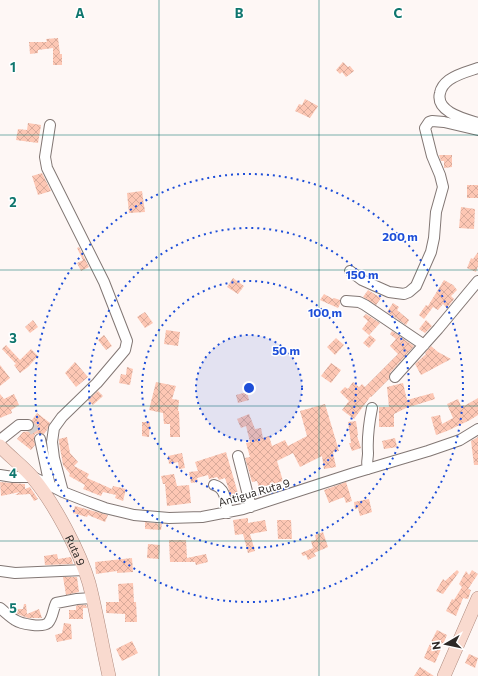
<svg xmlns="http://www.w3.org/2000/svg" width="478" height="676" font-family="Commissioner,sans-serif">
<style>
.building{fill:url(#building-cross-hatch)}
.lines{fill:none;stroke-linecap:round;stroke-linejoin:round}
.minor-tunnel{stroke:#d4cecc;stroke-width:10;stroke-dasharray:10 5;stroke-linecap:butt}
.minor-casing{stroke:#827774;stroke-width:12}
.major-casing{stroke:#af8b7f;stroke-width:14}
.minor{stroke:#fff;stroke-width:10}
.major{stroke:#f9dacf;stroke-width:13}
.grid{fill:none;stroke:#0f766e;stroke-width:1;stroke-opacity:0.55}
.ring{fill:none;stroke:#1d4ed8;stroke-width:2;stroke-dasharray:2 4}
.labels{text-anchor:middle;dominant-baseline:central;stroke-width:3;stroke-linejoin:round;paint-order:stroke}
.street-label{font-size:11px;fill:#2c2826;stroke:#fff}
.grid-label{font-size:13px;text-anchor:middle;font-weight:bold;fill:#0f766e;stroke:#fff;stroke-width:3;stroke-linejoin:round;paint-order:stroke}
.centre{fill:#1d4ed8;stroke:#fff;stroke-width:2}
.ring-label{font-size:12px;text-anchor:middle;font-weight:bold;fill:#1d4ed8;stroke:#fff;stroke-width:3;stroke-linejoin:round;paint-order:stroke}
</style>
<defs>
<pattern id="building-cross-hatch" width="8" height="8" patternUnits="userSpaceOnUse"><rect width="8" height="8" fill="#fdc7b4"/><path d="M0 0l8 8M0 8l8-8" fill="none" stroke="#d9ab9b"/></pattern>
</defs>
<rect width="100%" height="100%" fill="#fef7f5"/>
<path class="building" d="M58 38 60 54H62V65H53V48L38 50V53L30 54 29 42H47L46 39Z
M343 62 348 67 350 66 354 71 346 77 342 72 340 74 336 70Z
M305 99 318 106 310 118 295 111 299 104 302 105Z
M28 123 41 125 38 143 16 140 18 129 27 130Z
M439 155H452V167L444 168V161H441Z
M42 173 51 191 38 195 32 176Z
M467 185H478V198H467Z
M142 191 145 212 129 213 127 193Z
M461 207 475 209 474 229 459 228Z
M79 247 89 267 81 271 77 263 83 260 77 248Z
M478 252V266L476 272 467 268 471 258 473 259Z
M233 278 244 286 238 294 227 287Z
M444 280 453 285 457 290 451 296 454 299 447 308 443 304 438 310 433 307 424 319 419 315 426 305 428 306Z
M368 290 381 298 376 305 363 297Z
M324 294 333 299 334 298 340 300V304L338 308 320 300Z
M393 303 399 307 397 310 409 320 406 325 387 312Z
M145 312 153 323 145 328 137 317Z
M366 314 380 323 369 335 362 329 368 321 363 317Z
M33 320 38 327 30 333 25 327Z
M426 320 432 326 425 333 419 329Z
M166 330 180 332 178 346 164 344Z
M392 331 414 346 390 373 389 379 371 397H370L354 419 342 410 349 401 340 392 345 387 348 389 353 382 359 387 362 384 365 387 398 354 390 346 396 339 390 334Z
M104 335 112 346 106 350 98 340Z
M370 335 376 340 369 348 363 343Z
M336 338 344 345 335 355 327 347Z
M6 345 20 360 31 349 38 356 28 367 20 373 14 365 16 364 2 349Z
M431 346 438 352 451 359 421 375 415 364 426 354 425 353Z
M75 362 88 377 76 387 65 373Z
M331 363 341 370 331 383 321 376Z
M0 365 10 378 0 386Z
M127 367 133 369 130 385 119 383 121 374 126 375Z
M156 382 176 386 172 399 179 400 178 411H179L180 437H170V424H164L163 413 149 410Z
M403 383 407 400 433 393 435 399 406 408 394 414V427H379V407H389L387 387Z
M98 391 103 396 93 405 88 400Z
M247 392 249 400 238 403 236 395Z
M0 394 4 399 14 394 19 405 11 410 12 413 0 418Z
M478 398V415L470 420 447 431 436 435 431 417 440 415 442 424 453 418 447 404 458 399 461 406 464 405V406Z
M325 404 339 451 333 452 336 467 324 469 322 456 300 467 293 453 277 461 283 481 259 488 257 481 252 482 245 458 250 457 246 443 250 442 246 426 241 428 237 419 249 414 255 429 261 428 263 438 269 436 272 446 285 440 288 446 307 436 300 411Z
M37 413 50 423 47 430 44 434 39 433 35 434 34 437 35 445 31 450 17 439 23 432 31 431 33 429 34 425 32 420Z
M356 421 358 435 357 436 361 448 352 451 349 443H351L348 422Z
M142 422H150L149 437 142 436Z
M67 437 70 453 78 462 74 466 89 474 87 478 112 489 113 486 126 489 123 501 115 498 116 495 103 492 101 496 83 489 85 485 69 476 70 474 63 465 59 442V439Z
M478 437V465H474L471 441Z
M395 438 397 447 384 449 382 441Z
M226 452 239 497 232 499 225 478 219 480 217 477 209 479 208 475 197 478 198 482 191 483 189 472 198 471 195 462Z
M182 453 185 468 179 469 178 462 169 464 168 456Z
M174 474 177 486 189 485 191 503 167 506 165 484H163L161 476Z
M0 482 25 484V489L30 487 38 499 34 501 30 494 15 495 20 492 1 496Z
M346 482 352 501 346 503 344 497 329 503 324 490Z
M369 499 372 512 360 516 358 508 355 509 354 502Z
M75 506 108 515 105 522 88 515 87 517 73 513Z
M248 518V523L265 520 267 531 250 534 255 551 248 553 243 534 235 535 233 520Z
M277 520H291L292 539H278Z
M145 522 162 524 161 530 145 529Z
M323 532 328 547 314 553 316 556 308 560 306 555 303 556 301 553 313 548 311 541 316 540 315 535Z
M169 540H186L187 558 206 554 208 562 196 565 195 562H170Z
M148 544 160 545 159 559 147 558Z
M57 554 58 559 71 557 73 564 45 565 44 556Z
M132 558 133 572 117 573V571L96 574 95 562Z
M457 570 459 572 443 594 436 591 443 579 445 581Z
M472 570 478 574 468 589 471 590 468 599 463 598 456 616 446 611 452 599 454 600 462 587 459 584 466 571 469 575Z
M63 577H77L79 592 66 595Z
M133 583 134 602H136L137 622H125V614L106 613V602H119L118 584Z
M24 604H26L27 614 39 609 42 618H28L17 614V609H23Z
M78 605H86L87 608H83V619H69V610H76V606Z
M64 623 71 624 72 639 57 642 55 635 62 633Z
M437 630 447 635 435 663 424 658 428 648Z
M132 641 138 653 122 661 116 649Z
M469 654 478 658 475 668 465 663Z
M420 667 434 676H414Z"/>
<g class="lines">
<path class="minor-tunnel" d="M28 425 33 429 40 439"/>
<defs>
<path id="minor" d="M478 68C469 71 457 74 449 80 445 83 441 88 440 93 435 112 465 119 478 123
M50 125 45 157 47 168 104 282 127 341 125 350 97 383 62 417 54 428 52 442 54 458 63 492
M350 271 362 280 389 292 404 294 409 292 416 286 431 252 434 238 436 212 443 187 440 175 432 156 425 128 429 122 432 121 444 122 478 130
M346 301 359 302 365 305 424 345
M395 377 438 329 478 281
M40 439 50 486
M0 440 19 425H28
M238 456 251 507
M368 469C366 462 368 460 368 453 367 438 369 423 372 408
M0 475 13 477H33L63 492 86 501 105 508 134 515 169 518 202 517 243 509 354 473 428 451 460 440 478 429
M214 485C226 488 226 503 228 513
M0 571 15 573 84 570
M0 608C5 612 10 617 15 620 21 624 42 628 48 623 53 618 53 609 56 603L77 599 92 598"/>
<g id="major">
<path id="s1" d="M0 446C10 457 23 466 33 478 54 503 80 552 89 583 97 614 102 645 109 676"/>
<path d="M444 676 478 598"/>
</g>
</defs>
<use href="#minor" class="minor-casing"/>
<use href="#major" class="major-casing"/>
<use href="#minor" class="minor"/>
<use href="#major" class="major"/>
</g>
<path class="grid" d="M159 0V676M319 0V676M0 135H478M0 270H478M0 406H478M0 541H478"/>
<circle cx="249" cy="388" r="53" fill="#1d4ed8" fill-opacity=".12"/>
<g class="ring">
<circle cx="249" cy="388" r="53"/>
<circle cx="249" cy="388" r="107"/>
<circle cx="249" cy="388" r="160"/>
<circle cx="249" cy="388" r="214"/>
</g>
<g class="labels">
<g class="street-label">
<text transform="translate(254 492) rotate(-16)">Antigua Ruta 9</text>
<text stroke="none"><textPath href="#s1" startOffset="130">Ruta 9</textPath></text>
</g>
</g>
<g class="grid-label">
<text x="80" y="18">A</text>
<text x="239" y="18">B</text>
<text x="398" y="18">C</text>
<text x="13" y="72">1</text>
<text x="13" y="207">2</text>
<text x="13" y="343">3</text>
<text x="13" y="478">4</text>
<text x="13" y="613">5</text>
</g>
<circle cx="249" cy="388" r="6" class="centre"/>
<g class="ring-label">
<text x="400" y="241">200 m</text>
<text x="362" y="279">150 m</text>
<text x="325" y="317">100 m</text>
<text x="286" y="355">50 m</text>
</g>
<g transform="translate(446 644) rotate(261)" stroke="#ffffff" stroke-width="3" paint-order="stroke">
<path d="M0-3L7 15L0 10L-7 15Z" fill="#2c2826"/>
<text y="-6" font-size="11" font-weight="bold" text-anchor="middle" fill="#2c2826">N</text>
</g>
</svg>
